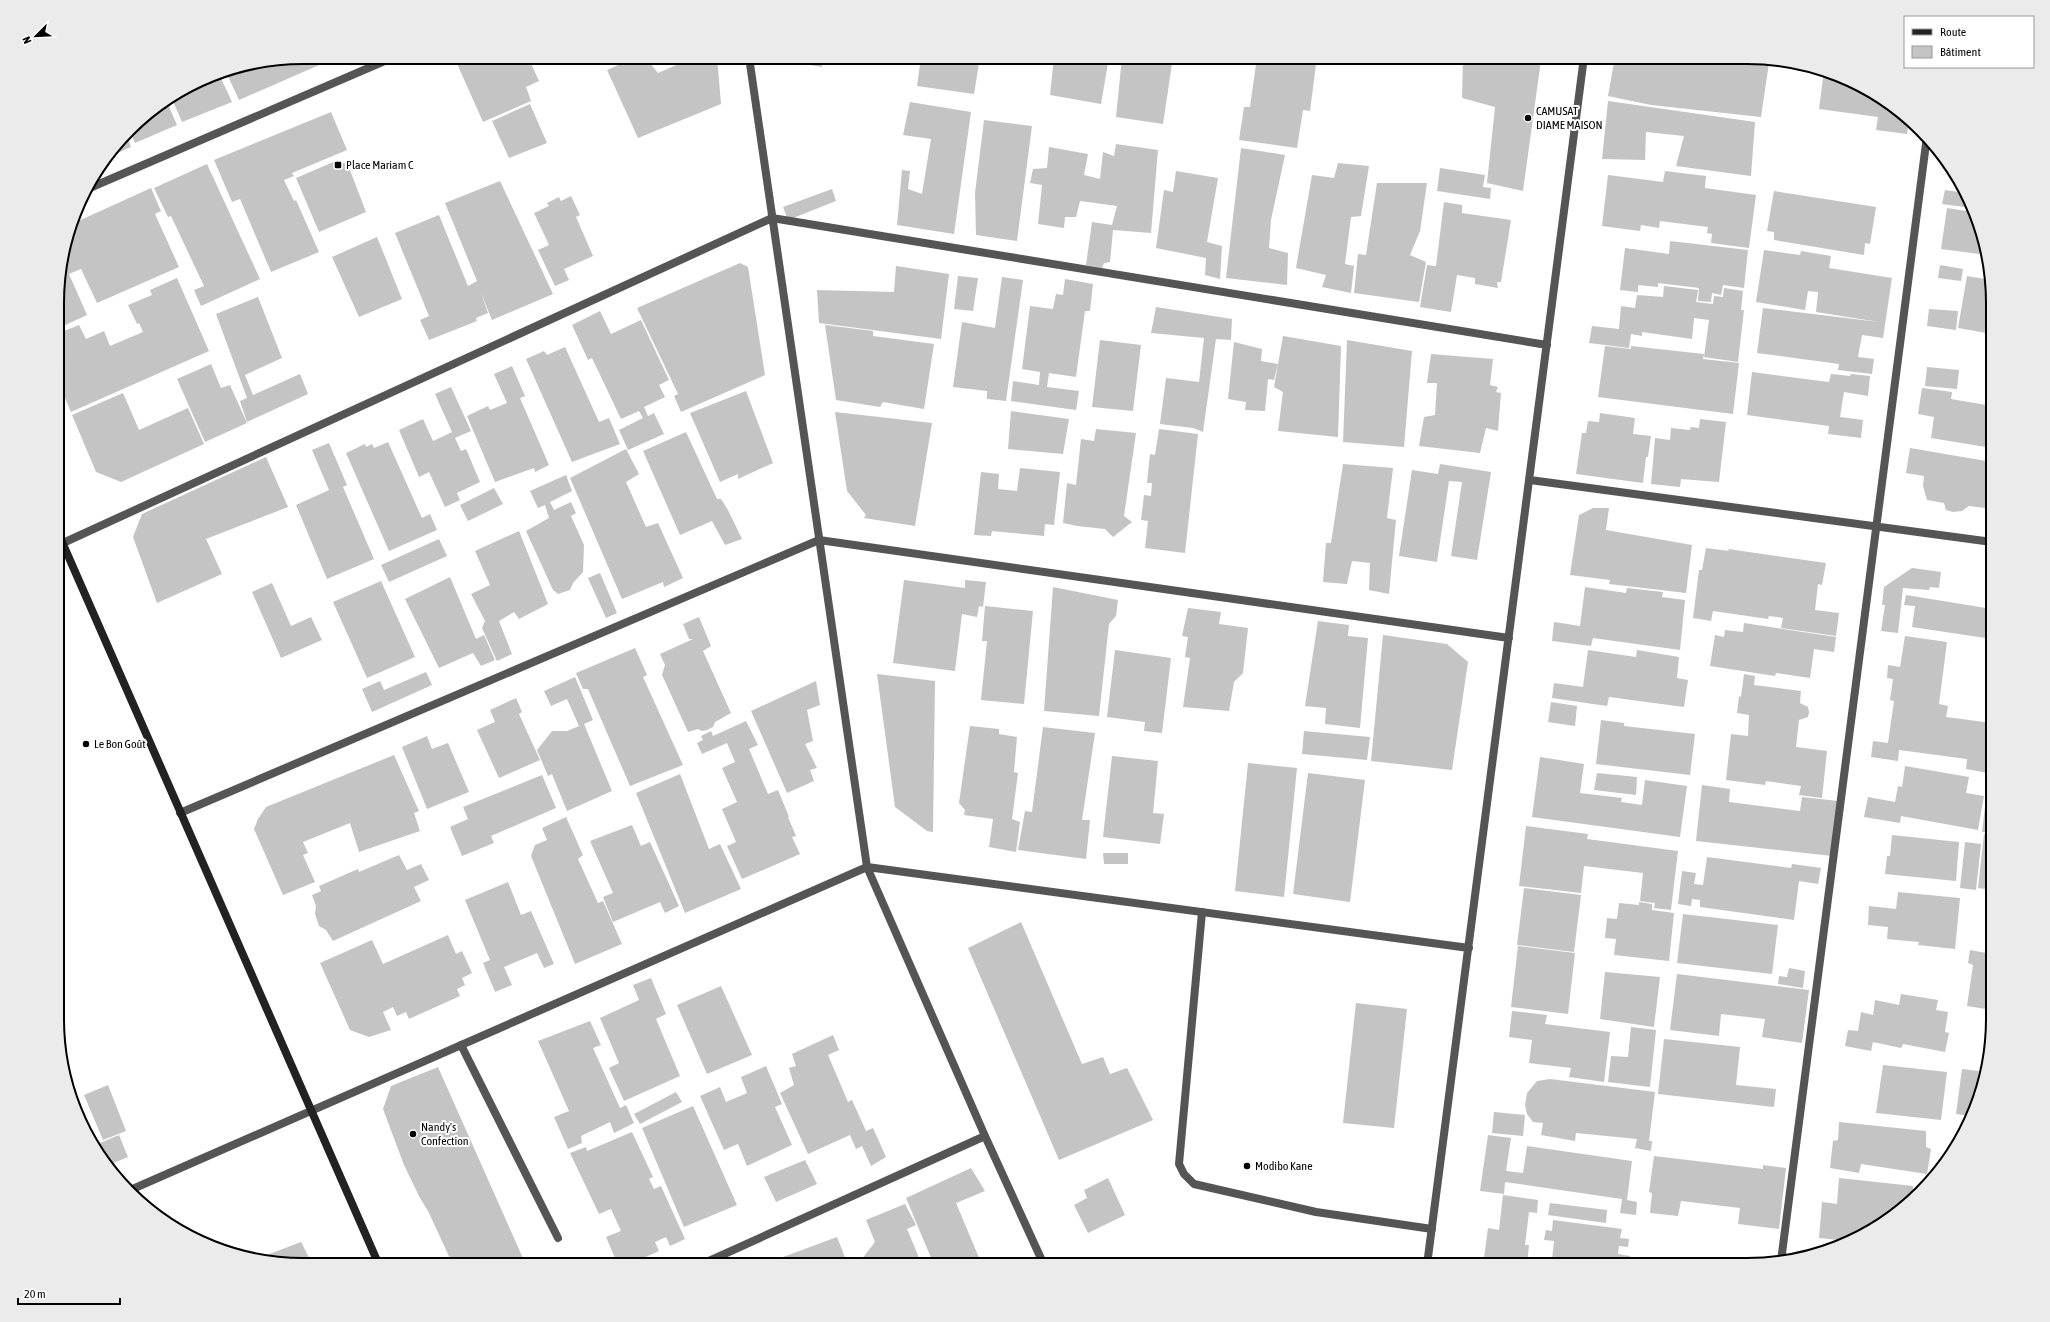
<svg xmlns="http://www.w3.org/2000/svg" width="2050" height="1322" font-family="'Asap Condensed',sans-serif">
<style>
.building{fill:#c4c4c4}
.lines{fill:none;stroke-linecap:round;stroke-linejoin:round}
.lane{stroke:#555;stroke-width:8}
.street{stroke:#555;stroke-width:8}
.secondary{stroke:#222;stroke-width:8}
.poi-dot{fill:#000;stroke:#fff;stroke-width:1.5}
.labels{text-anchor:middle;dominant-baseline:central;stroke-width:4;stroke-linejoin:round;paint-order:stroke}
.poi-label{font-size:12px;fill:#000;stroke:#fff;text-anchor:start}
.rim{fill:none;stroke:#000;stroke-width:2}
</style>
<rect width="100%" height="100%" fill="#fff"/>
<path class="building" d="M303 57H332L333 59 239 100 226 72Z
M454 57H510L513 64 528 57 539 81 526 87 531 101 483 122Z
M594 57H614L597 64Z
M636 57H645L658 73 688 60 686 57H717L721 104 638 138 607 70Z
M762 57H823L822 67Z
M921 57H980L974 94 917 86Z
M1054 57H1109L1101 104 1050 95Z
M1122 57H1173L1163 124 1116 117Z
M1257 57H1317L1310 111 1303 110 1297 148 1239 140 1244 107H1250Z
M1463 57H1524L1541 60 1523 191 1487 183 1495 107 1462 98Z
M1615 57H1714L1769 63 1761 117 1651 105 1608 96Z
M1824 70 1884 98 1909 121 1907 134 1876 130 1878 117 1819 109Z
M219 74 232 102 182 122 172 99 209 76Z
M1608 101 1755 122 1751 176 1676 166 1684 136 1646 132 1645 160 1602 159Z
M167 102 177 125 135 143 130 132 141 118Z
M910 102 971 112 954 234 897 225 902 170 910 171 908 189 922 194 931 139 903 135Z
M530 104 547 143 509 158 492 121Z
M331 112 347 150 292 173 294 176 284 180 294 201 296 200 319 252 271 272 240 199 232 202 214 160Z
M984 120 1032 126 1017 241 976 235 975 193Z
M127 136 131 147 113 155Z
M1116 144 1158 150 1151 233 1113 230 1110 262 1104 263 1102 268 1086 265 1092 222 1112 225 1117 206 1080 201 1076 217H1065L1064 228 1038 224 1042 185 1030 183 1033 169 1047 168 1049 147 1088 154 1084 175 1100 179 1103 152 1114 156Z
M1241 148 1285 155 1271 220 1269 248 1288 253 1287 285 1226 278Z
M338 160 348 165 366 212 319 232 296 178Z
M1338 163 1369 166 1361 216 1351 217 1345 264 1354 266 1351 293 1322 287 1326 275 1296 268 1312 175 1334 178Z
M207 164 260 279 201 306 194 290 204 286 171 216 168 217 154 188Z
M1440 168 1485 175 1483 187 1491 188 1490 199 1437 191Z
M1176 171 1218 178 1207 242 1222 246 1220 279 1205 275 1206 258 1156 248 1164 190 1173 192Z
M1665 171 1706 176 1705 188 1756 195 1749 248 1711 243 1712 234 1707 233 1708 227 1660 221 1659 228 1641 225 1640 231 1602 226 1608 175 1663 182Z
M500 181 553 294 492 320 481 293 488 313 476 318 477 321 429 340 420 320 429 316 395 233 439 215 468 286 477 281 445 203Z
M1960 181 1966 193 1972 208 1942 204 1945 190 1959 192Z
M1377 183H1427L1420 231 1410 255 1426 262 1419 302 1354 293 1358 254 1366 255Z
M151 188 161 211 155 214 179 267 97 303 81 269 69 274 87 315 59 328V271L74 223Z
M832 189 836 201 788 220 783 207Z
M1774 191 1876 207 1870 244 1865 243 1864 255 1774 240V232L1767 231Z
M571 196 580 215 576 217 593 256 564 269 569 280 555 286 538 250 549 245 534 213 549 206 547 203 559 197 561 201Z
M1444 202 1462 205V213L1511 220 1501 282H1497L1498 288 1475 284V278L1457 275 1451 312 1420 307 1427 265 1436 266Z
M1947 208 1973 212 1985 239 1987 255 1941 249Z
M377 237 402 299 359 317 332 257Z
M1670 241 1748 250 1744 288 1723 285 1721 295 1712 293 1711 302 1698 301 1699 288 1658 283V287L1638 285V292L1620 290 1625 248 1669 254Z
M1764 250 1800 255 1801 251 1831 256 1829 268 1892 278 1883 338 1862 335 1858 357 1874 359 1872 374 1838 370 1839 364 1757 353 1763 308 1879 322 1816 312 1818 292 1808 291 1805 310 1756 302Z
M740 263 748 267 765 375 681 412 674 396 678 394 637 308Z
M1940 265 1963 269 1961 281 1938 278Z
M896 266 949 274 941 339 819 323 817 290 894 292Z
M958 276 978 278 973 311 954 309Z
M1967 276 1991 280 1992 334 1958 328Z
M1002 277 1023 280 1006 401 987 399V391L953 387 962 322 995 328Z
M177 278 209 351 71 412 59 384V333L79 325 86 339 104 331 110 346 143 332 139 323 137 324 128 305 152 295 150 290Z
M1065 279 1093 284 1090 311H1085L1076 377 1049 373 1047 387 1079 391 1076 410 1011 401 1013 381 1039 385 1040 372 1022 369 1030 306 1053 309 1056 294 1063 295Z
M1664 286 1698 290 1696 302 1713 304 1714 296 1723 297 1724 288 1743 291 1741 310H1744L1738 362 1704 357 1709 320 1694 318 1692 339 1642 332V336L1631 334 1629 348 1589 343 1592 326 1619 329 1621 306 1635 308 1637 295 1663 297Z
M258 297 282 358 245 375 253 395 300 374 308 394 247 422 240 401 247 398 216 314Z
M1156 307 1232 319 1231 340 1216 339 1203 432 1193 428 1160 424 1166 378 1199 382 1204 338 1151 333Z
M1929 309 1958 311 1956 330 1927 326Z
M600 311 611 334 641 320 669 380 659 385 665 397 644 407 648 416 654 413 664 434 628 450 619 430 643 418 639 411 621 419 592 358 588 360 572 325Z
M825 325 873 331V336L934 344 924 409 883 402 880 407 836 400Z
M1283 336 1341 346 1338 437 1278 431 1283 392 1274 387Z
M1100 340 1141 345 1133 411 1092 407Z
M1347 340 1412 351 1404 447 1343 442Z
M1234 342 1262 349 1261 361 1278 364 1274 380 1268 379 1265 411 1245 410 1246 402 1228 399Z
M1605 346 1631 349V346L1704 354 1703 359 1739 363 1733 414 1598 397Z
M565 347 599 422 609 418 620 444 572 462 526 359 544 351 547 355Z
M1431 354 1493 359 1490 385 1498 387 1496 392 1501 393 1498 431 1486 428 1480 453 1419 446 1424 417 1435 415 1437 383H1427Z
M211 364 221 388 230 385 247 423 205 442 177 379Z
M512 366 525 396 520 398 549 465 535 472 534 468 495 482 467 416 488 406 490 410 507 403 494 374Z
M1927 367 1959 370 1957 389 1925 386Z
M1752 372 1829 382 1831 374 1850 376 1851 374 1870 376 1868 396 1844 392 1840 417 1863 420 1861 438 1828 434 1829 426 1747 415Z
M451 387 471 431 455 438 461 451 466 449 480 482 457 493 460 500 445 507 429 472 419 477 399 430 423 419 433 441 452 432 435 394Z
M1922 388 1952 392 1951 399 1992 406V448L1931 438 1934 417 1918 414Z
M746 391 773 463 738 479V474L720 482 690 413Z
M123 393 139 430 188 408 204 444 121 482 96 472 72 415Z
M1011 411 1069 419 1063 454 1008 449Z
M835 412 932 423 915 526 864 518 866 515 847 491Z
M1600 413 1635 418 1633 434 1651 436 1648 457H1646L1643 483 1576 474 1582 433H1586L1588 421 1599 422Z
M1700 419 1726 422 1719 482 1681 479 1680 487 1651 484 1655 438 1670 440 1671 428 1690 430 1691 427 1699 428Z
M1096 429 1136 433 1124 516 1132 522 1113 537 1105 529 1077 526 1063 523 1067 483 1076 485 1081 439 1094 441Z
M1159 429 1198 434 1185 553 1145 548 1148 521 1141 520 1144 495 1151 496 1152 483H1147L1150 454 1155 455Z
M686 432 717 499H721L728 510 742 539 725 545 712 521 680 535 643 451Z
M388 442 422 518 430 514 437 530 389 551 346 453 365 444 366 447 372 444 374 448Z
M329 443 347 485 343 487 374 559 327 579 296 505 329 490 312 450Z
M1910 448 1992 462V509L1969 506 1962 511 1953 512 1946 510 1944 503 1927 500 1923 486 1924 476 1906 473Z
M626 449 639 474 626 482 646 527 658 523 683 578 664 587 663 582 622 599 570 478Z
M266 457 288 507 206 539 222 574 157 603 133 537 142 514Z
M1343 464 1393 468 1387 518 1396 520 1389 594 1369 590 1370 563 1352 561 1347 584 1323 582 1326 543H1331Z
M1440 464 1491 472 1477 560 1451 556 1462 482 1449 481 1437 562 1399 556 1412 470 1438 474Z
M1020 468 1060 472 1054 525 1045 524 1044 536 992 531 991 536 974 535 981 472 999 474 998 489 1017 491Z
M566 475 572 491 550 502 554 510 571 502 576 513 571 516 584 545 583 572 573 583 570 590 558 594 553 590 526 531 549 518 545 505 538 508 530 491Z
M494 488 503 504 468 521 460 505Z
M1593 508H1609L1606 530 1692 545 1686 593 1609 584 1610 580 1570 575 1579 515Z
M519 531 548 604 519 619 514 612 499 621 512 654 497 661 482 628 485 621 471 594 490 585 475 551Z
M439 539 447 556 389 582 381 565Z
M1706 548 1729 551 1728 549 1826 563 1822 585 1818 584 1815 610 1839 613 1836 636 1781 628 1783 618 1769 616 1768 619 1713 611 1711 621 1693 618 1699 570H1702Z
M1912 568 1941 572 1939 588 1930 587 1929 590 1903 588 1898 633 1881 631 1885 605H1882L1884 587Z
M600 573 617 613 606 618 588 578Z
M450 577 476 639 484 635 495 660 481 666 473 653 439 668 405 599Z
M904 580 965 588V580L986 582 983 607 979 606 977 617 962 614 955 671 893 663Z
M381 581 415 657 367 678 333 602Z
M1990 582H1992V639L1912 627 1915 606 1904 605 1906 595 1986 608Z
M272 583 291 626 311 617 322 640 281 658 252 592Z
M1053 587 1118 600 1116 616 1109 624 1099 716 1044 711Z
M1585 587 1626 593 1627 588 1663 592 1662 597 1685 600 1680 650 1593 638 1591 646 1552 641 1554 622 1580 626Z
M985 606 1033 611 1024 704 981 700 987 641H982Z
M1188 608 1221 612 1219 624 1248 628 1243 673 1234 682 1229 711 1183 707 1190 658 1185 657 1188 637 1182 636Z
M699 617 711 646 703 651 731 713 715 722 713 727 707 730 702 731 698 729 688 732 662 675 665 665 660 654 693 639H689L683 624Z
M1318 621 1349 625 1348 636 1368 638 1360 728 1325 724 1326 708 1305 706Z
M1744 623 1836 637 1834 652 1814 649 1810 678 1776 673 1775 676 1710 666 1715 635 1724 637 1725 630 1743 632Z
M1383 635 1447 644 1468 662 1452 770 1371 761Z
M1905 636 1947 642 1939 704 1948 706 1946 717 1992 723V743L1988 773 1966 769 1967 759 1899 750 1898 761 1871 757 1873 741 1888 743 1894 701 1890 700 1893 679 1887 678 1888 665 1900 667Z
M635 648 647 675 643 677 683 765 630 786 588 689H583L576 673Z
M1115 650 1171 658 1162 733 1144 731 1145 722 1107 717Z
M1588 650 1636 657 1637 650 1679 657 1677 678 1688 680 1684 707 1609 697 1607 706 1552 698 1554 683 1583 687Z
M59 659 64 669 59 671Z
M426 672 432 685 372 712 362 689 380 681 384 690Z
M877 674 935 681 933 832 927 831 895 807Z
M1744 674 1755 676 1754 685 1801 691 1800 703 1808 707 1809 712 1808 717 1799 720 1796 747 1827 751 1822 798 1799 795 1801 786 1766 781 1765 785 1726 780 1731 734 1748 736 1749 715 1737 713 1739 696 1741 697Z
M575 677 593 720 584 724 612 791 567 811 552 774 548 776 537 750 552 731H567L579 726 567 699 551 706 544 691Z
M816 681 820 705 807 710 813 741 805 744 817 768 810 770 814 781 787 793 751 711Z
M516 698 522 712 519 714 540 760 499 778 477 730 495 722 490 710Z
M1551 702 1577 706 1575 726 1548 722Z
M1601 720 1624 723V726L1695 734 1690 775 1596 764Z
M746 721 758 745 749 749 768 794 778 790 789 817H788L796 836 792 837 800 854 742 879 727 846 736 842 722 809 737 802 722 768 735 762 727 743 702 754 697 743 703 740 701 736 711 731 713 736Z
M970 726 999 729V734L1017 737 1014 772 1018 773 1012 819 1020 822 1016 852 989 847 993 819 964 815 965 810 959 803Z
M1043 727 1095 733 1082 820H1090L1086 859 1018 850 1025 811 1032 812Z
M1304 731 1370 737 1367 760 1302 754Z
M427 736 432 749 448 743 469 792 427 809 402 747Z
M394 755 419 811 414 813 420 831 359 852 350 823 303 842 308 853 303 855 315 882 283 895 254 829 258 819 266 807Z
M1112 756 1158 761 1153 813 1164 814 1160 844 1103 837Z
M1540 757 1584 764 1580 793 1622 798 1621 802 1642 805 1645 780 1687 786 1680 837 1532 817Z
M1248 763 1297 768 1284 897 1235 891Z
M1905 766 1969 777 1966 793 1984 796 1978 830 1901 816 1900 823 1864 817 1868 797 1895 802 1898 786 1902 787Z
M1308 773 1365 780 1350 902 1293 894Z
M1597 773 1637 777 1636 795 1594 790Z
M680 774 709 849 720 844 741 889 685 913 636 793Z
M542 775 556 808 491 836 494 843 462 856 450 827 468 819 463 807Z
M1702 785 1730 789 1729 802 1800 811 1802 797 1838 801 1832 856 1696 841Z
M1987 789 1992 790V833L1982 832Z
M566 817 583 855 578 859 598 903 603 901 622 944 575 964 531 856 535 845 547 840 542 828Z
M632 825 641 846 650 842 679 906 665 913 660 902 613 922 603 897 613 893 590 841Z
M1526 826 1588 834 1587 839 1678 851 1671 910 1654 908 1655 903 1640 901 1643 873 1584 866 1581 893 1519 886Z
M1984 834 1992 835V890L1978 888Z
M1892 835 1959 842 1956 881 1885 874 1887 856H1890Z
M1965 842 1981 844 1976 890 1960 888Z
M1103 853H1128V864H1104Z
M399 855 407 870 421 864 429 880 414 887 421 901 333 941 326 930 319 926 315 914 316 906 312 895 321 891 319 886 358 869 359 872Z
M1707 857 1791 868 1792 864 1821 868 1818 884 1799 881 1794 920 1700 907V900L1692 899 1691 906 1678 904 1682 871 1696 873 1694 884 1703 885Z
M508 882 521 915 531 911 554 964 544 968 537 953 504 967 512 985 495 992 483 963 490 960 465 900Z
M1524 888 1581 895 1574 952 1517 945Z
M1898 892 1960 898 1955 949 1918 945 1919 942 1887 939 1888 927 1868 925 1869 906 1896 909Z
M1639 902 1652 904V910L1674 913 1669 961 1614 955 1616 939 1605 938 1607 918 1617 919 1619 903 1639 905Z
M1683 914 1778 925 1772 974 1677 963Z
M1021 922 1082 1064 1103 1057 1110 1074 1127 1068 1153 1120 1059 1160 968 948Z
M1992 924V943H1989Z
M448 935 456 954 462 951 472 973 462 978 465 985 457 989 460 996 409 1019 406 1012 397 1016 393 1007 383 1012 391 1030 369 1037 350 1030 320 963 372 940 383 964Z
M1518 946 1575 953 1568 1014 1511 1007Z
M1970 950 1992 954V1010L1967 1006 1973 965 1968 963Z
M1789 968 1805 971 1803 988 1778 984 1779 976 1787 977Z
M1605 972 1660 977 1654 1027 1600 1019Z
M1677 974 1809 990 1802 1043 1762 1037 1765 1019 1721 1014 1719 1036 1670 1030Z
M651 978 666 1014 656 1019 680 1076 624 1101 609 1068 619 1063 600 1018 639 1000 633 985Z
M721 986 752 1055 707 1074 677 1005Z
M1901 994 1938 1000 1936 1010 1948 1012 1945 1032 1949 1033 1945 1052 1903 1044 1901 1048 1873 1042 1871 1051 1845 1046 1848 1030 1858 1031 1861 1012 1873 1015 1875 1000 1899 1005Z
M1356 1003 1407 1009 1394 1128 1343 1123Z
M1512 1011 1547 1015 1545 1024 1610 1032 1604 1082 1569 1077 1571 1068 1529 1063 1532 1040 1509 1037Z
M590 1021 601 1045 593 1048 620 1108 626 1105 634 1123 614 1133 610 1122 581 1136 582 1143 568 1149 554 1117 569 1111 538 1041Z
M1631 1027 1656 1030 1650 1087 1608 1082 1611 1056 1628 1057Z
M833 1035 839 1050 828 1055 848 1102 852 1100 866 1131 873 1128 886 1157 871 1166 862 1146 856 1149 850 1135 808 1154 780 1093 794 1085 789 1068 796 1066 792 1054Z
M1664 1039 1740 1047 1736 1085 1776 1089 1774 1107 1658 1094Z
M1883 1065 1947 1072 1941 1120 1876 1113Z
M766 1066 782 1104 775 1107 792 1145 747 1166 738 1144 724 1150 700 1096 720 1087 726 1102 747 1093 741 1077Z
M438 1067 526 1265H453L429 1213 419 1196 404 1165 383 1109 391 1086Z
M1962 1069 1979 1071 1973 1111 1971 1116 1956 1114Z
M1550 1079 1655 1092 1649 1141H1652L1651 1151 1635 1148 1637 1139 1576 1133 1575 1141 1541 1135 1543 1123 1533 1122 1527 1114 1525 1105 1527 1093 1537 1081Z
M108 1085 126 1131 103 1140 84 1095Z
M676 1092 682 1102 640 1124 634 1114Z
M693 1106 737 1205 684 1227 642 1128Z
M1494 1112 1525 1115 1523 1136 1492 1133Z
M1839 1122 1926 1131V1147L1931 1149 1927 1174 1861 1164 1859 1173 1830 1168 1833 1141 1838 1140Z
M632 1132 653 1177 649 1179 654 1189 661 1186 685 1239 670 1246 666 1237 655 1242 659 1251 628 1265H618L606 1237 621 1231 611 1209 599 1214 570 1153 586 1147 587 1151Z
M119 1135 128 1157 109 1165 100 1143Z
M1488 1135 1511 1138 1506 1171 1523 1173 1527 1146 1632 1161 1627 1200 1637 1202 1636 1215 1620 1213 1622 1199 1505 1182 1504 1194 1480 1191Z
M1654 1156 1763 1169V1165L1786 1168 1779 1229 1738 1224 1740 1208 1681 1201 1678 1216 1650 1213 1652 1193 1649 1192Z
M805 1160 817 1184 776 1202 764 1177Z
M971 1168 985 1191 956 1203 980 1260 969 1265H934L906 1198Z
M1108 1178 1125 1215 1088 1233 1074 1205 1087 1198 1084 1190Z
M1839 1178 1913 1186 1912 1201 1875 1228H1868L1867 1233 1848 1241 1819 1238 1822 1202 1837 1204Z
M1503 1195 1538 1200 1537 1213 1529 1212 1525 1245H1529L1527 1265H1486L1487 1258H1484L1488 1228 1499 1230Z
M1550 1203 1607 1210 1606 1223 1548 1215Z
M905 1204 916 1225 907 1229 922 1265H863L861 1260 875 1242 866 1220Z
M1553 1220 1622 1229 1620 1238 1629 1239 1628 1247 1619 1246 1618 1254 1630 1256 1629 1265H1544L1545 1259 1552 1260 1554 1241 1544 1240 1546 1230 1552 1231Z
M837 1237 848 1265H777L775 1260Z
M301 1242 313 1265 259 1258Z
M773 1261 775 1265H762V1264Z"/>
<g class="lines">
<path class="lane" d="M1202 912 1179 1164 1184 1174 1194 1184 1316 1212 1432 1229
M461 1045 558 1238"/>
<path class="street" d="M749 57 867 867 985 1136 1044 1265
M85 190 394 57
M1530 480 1992 542
M63 543 772 218 1547 345
M180 813 819 540 1509 638
M128 1191 867 867 1469 948
M1781 1261 1927 136
M700 1265 985 1136
M1427 1265 1584 57"/>
<path class="secondary" d="M59 535 379 1265"/>
</g>
<g class="poi-dot">
<circle cx="1528" cy="118" r="4"/>
<rect x="334" y="161" width="8" height="8" rx="2"/>
<circle cx="86" cy="744" r="4"/>
<circle cx="413" cy="1134" r="4"/>
<circle cx="1247" cy="1166" r="4"/>
</g>
<g class="labels">
<g class="poi-label">
<text x="1536" y="111">CAMUSAT<tspan x="1536" dy="14">DIAME MAISON</tspan></text>
<text x="346" y="165">Place Mariam C</text>
<text x="94" y="744">Le Bon Goût</text>
<text x="421" y="1127">Nandy's<tspan x="421" dy="14">Confection</tspan></text>
<text x="1255" y="1166">Modibo Kane</text>
</g>
</g>
<path d="M0 0H2050V1322H0ZM303 64H1747A239 239 0 0 1 1986 303V1019A239 239 0 0 1 1747 1258H303A239 239 0 0 1 64 1019V303A239 239 0 0 1 303 64Z" fill="#ebebeb" fill-rule="evenodd"/>
<path class="rim" d="M303 64H1747A239 239 0 0 1 1986 303V1019A239 239 0 0 1 1747 1258H303A239 239 0 0 1 64 1019V303A239 239 0 0 1 303 64Z"/>
<rect x="1904" y="16" width="130" height="52" fill="#ffffff" stroke="#999999"/>
<rect x="1912" y="29" width="20" height="6" fill="#222222" stroke="#999999"/>
<text x="1940" y="36" font-size="12" fill="#000000">Route</text>
<rect x="1912" y="46" width="20" height="12" fill="#c4c4c4" stroke="#999999"/>
<text x="1940" y="56" font-size="12" fill="#000000">Bâtiment</text>
<g transform="translate(36 36) rotate(246)" stroke="#ffffff" stroke-width="3" paint-order="stroke">
<path d="M0-3L7 15L0 10L-7 15Z" fill="#000000"/>
<text y="-6" font-size="11" font-weight="bold" text-anchor="middle" fill="#000000">N</text>
</g>
<path d="M18 1298v6h102v-6" fill="none" stroke="#000000" stroke-width="2"/>
<text x="24" y="1298" font-size="12" fill="#000000" stroke="#ffffff" stroke-width="3" paint-order="stroke">20 m</text>
</svg>
